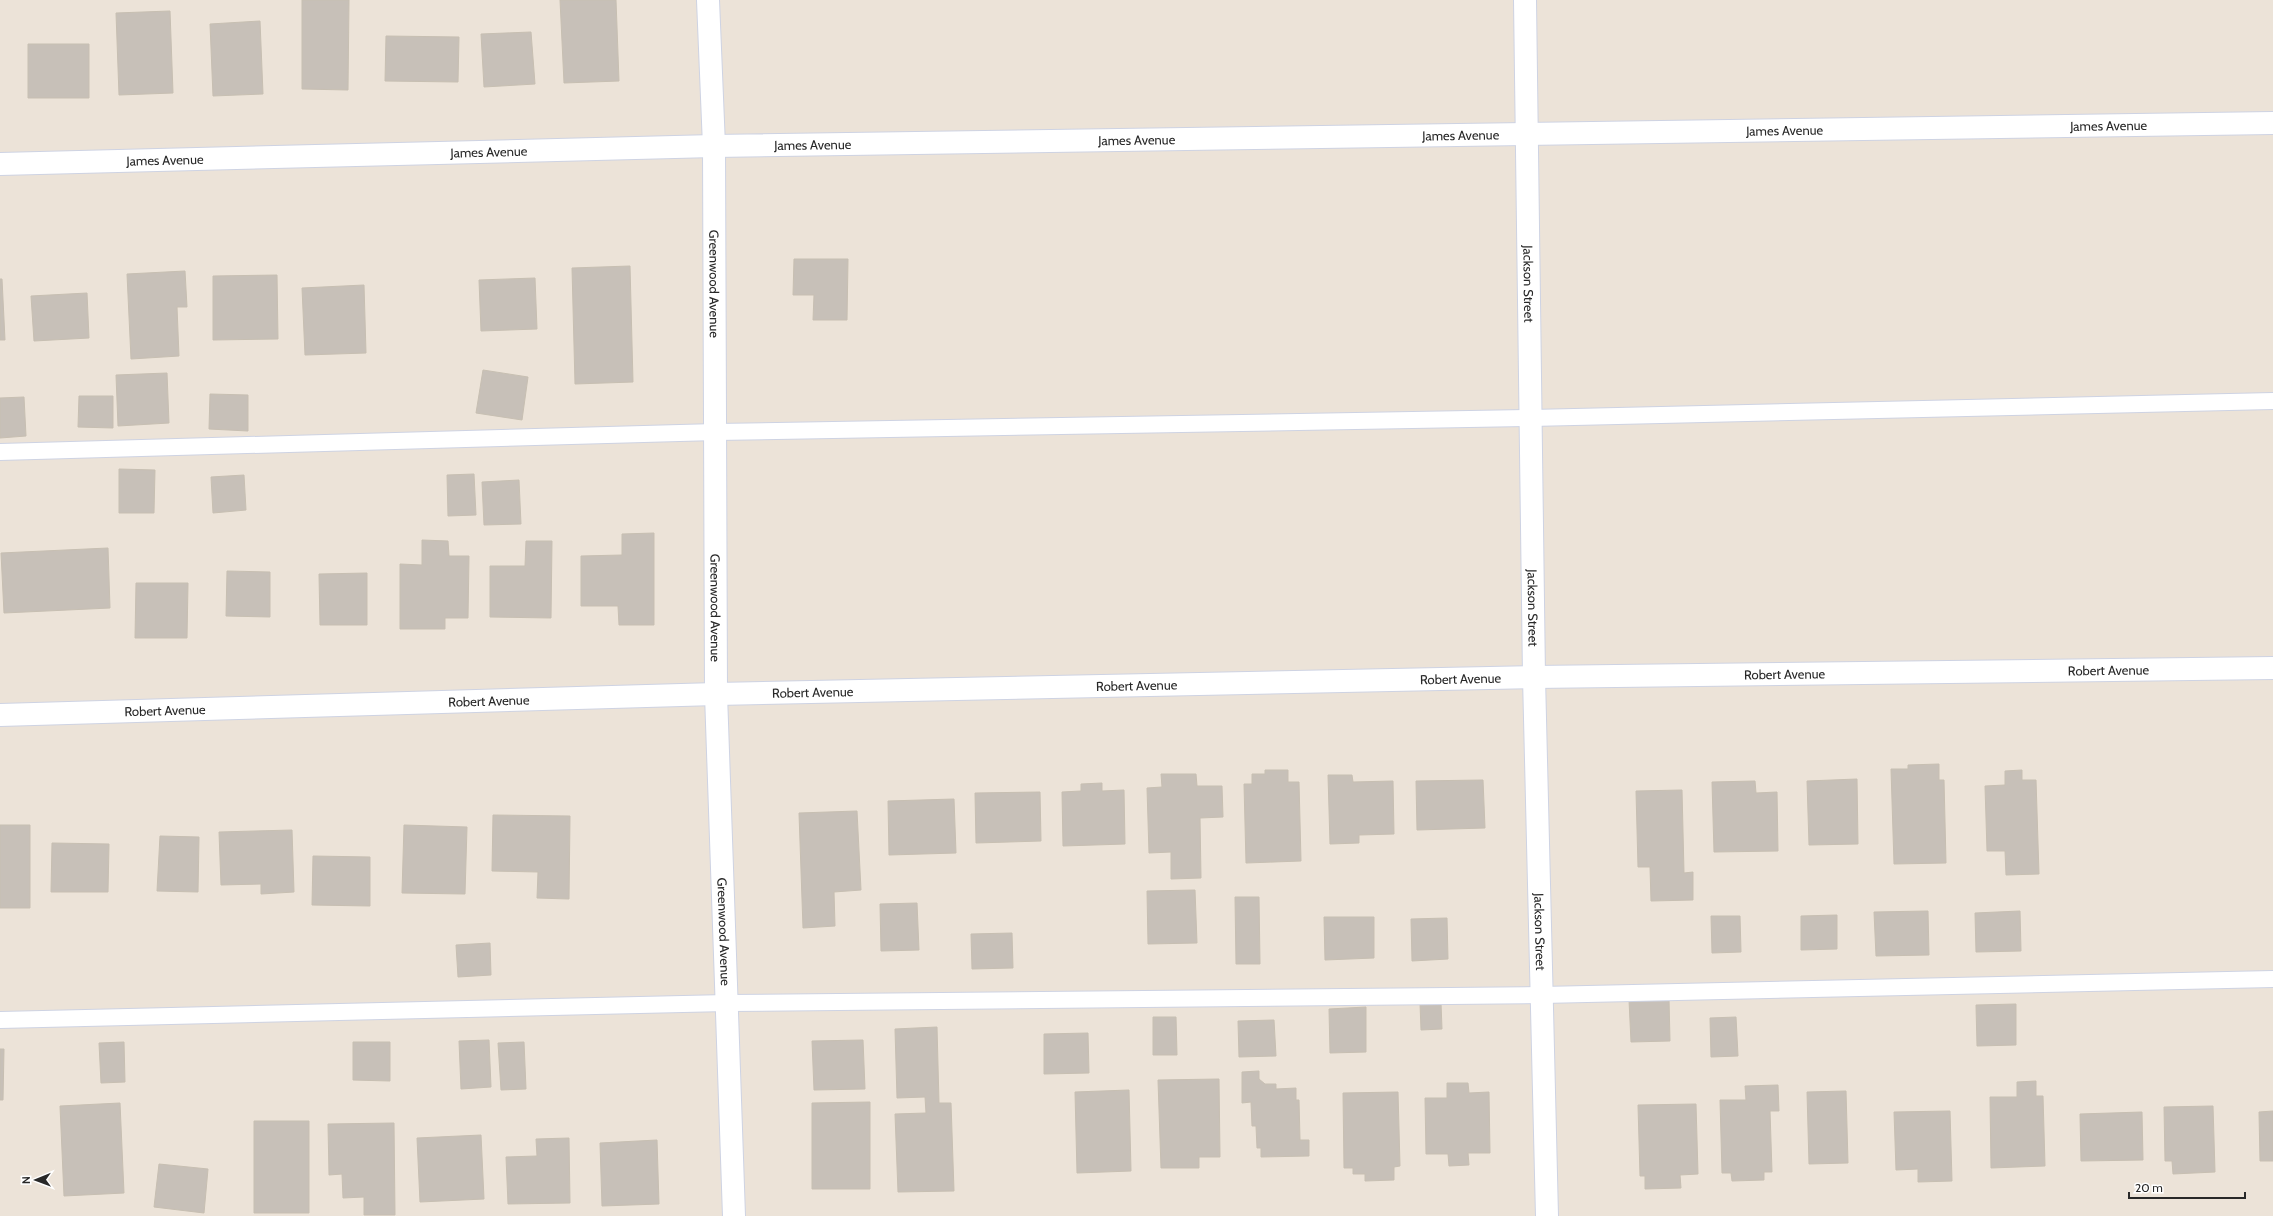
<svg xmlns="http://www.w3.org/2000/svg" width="2273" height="1216" font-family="Cabin,sans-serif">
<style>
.building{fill:#c7c0b8;stroke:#c7bfb2}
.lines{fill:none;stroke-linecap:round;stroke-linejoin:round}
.service-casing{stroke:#ced3e3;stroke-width:18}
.minor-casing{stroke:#ced3e3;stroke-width:24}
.service{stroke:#fff;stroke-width:16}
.minor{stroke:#fff;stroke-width:22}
.labels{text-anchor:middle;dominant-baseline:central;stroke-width:4;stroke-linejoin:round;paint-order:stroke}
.street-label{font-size:13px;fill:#282828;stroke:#fff}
</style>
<rect width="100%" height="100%" fill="#ece3d8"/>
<path class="building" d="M302 0H349L348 90 302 89Z
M560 0H616L619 81 564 83Z
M170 11 173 93 119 95 116 13Z
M260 21 263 94 213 96 210 24Z
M531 32 535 84 484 87 481 34Z
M386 36 459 37 458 82 385 81Z
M28 44H89V98H28Z
M794 259H848L847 320H813L814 295H793Z
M630 266 633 382 575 384 572 268Z
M185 271 187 307H177L179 356 131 359 127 274Z
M277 275 278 339 213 340V276Z
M535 278 537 329 481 331 479 280Z
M0 279H2L5 340H0Z
M364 285 366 353 305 355 302 288Z
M87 293 89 338 34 341 31 296Z
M483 370 528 377 522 420 476 413Z
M167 373 169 423 118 426 116 375Z
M210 394 248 395V431L209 429Z
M79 396H113V428L78 427Z
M24 397 26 436 0 438V398Z
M119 469 155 470 154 513H119Z
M474 474 476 515 448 516 447 475Z
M244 475 246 510 213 513 211 477Z
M519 480 521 524 484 525 482 482Z
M654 533V625H619L618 606H581V556L622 555V534Z
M422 540 448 541 449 556H469L468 618H445V629H400V564L422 565Z
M526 541H552L551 618 490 617V566H525Z
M108 548 110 608 4 613 1 553Z
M227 571 270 572V617L226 616Z
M367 573V625H320L319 574Z
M136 583H188L187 638H135Z
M1939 764V780H1944L1946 863 1894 864 1891 769H1908V765Z
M1265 770H1288V782H1299L1301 861 1246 863 1244 784H1252V774H1265Z
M2022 770V780H2036L2039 874 2006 875 2005 851H1987L1985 786 2005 785V771Z
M1161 774H1196L1197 786H1222L1223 817 1200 818 1201 878 1171 879V852L1149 853 1147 788 1162 787Z
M1328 775H1352L1353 782 1393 781 1394 834 1359 835V843L1330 844Z
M1857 779 1858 844 1809 845 1807 781Z
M1483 780 1485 828 1417 830 1416 781Z
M1755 781 1756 793 1777 792 1778 851 1714 852 1712 782Z
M1102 783V791L1124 790 1125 844 1063 846 1062 792 1081 791V784Z
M1682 790 1684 873 1693 872V900L1651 901 1650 867H1638L1636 791Z
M1040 792 1041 841 976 843 975 793Z
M954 799 956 853 889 855 888 801Z
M857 811 861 890 834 892 835 926 803 928 799 813Z
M493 815 570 816 569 899 537 898 538 872 492 871Z
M0 825H30V908H0Z
M404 825 467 827 465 894 402 893Z
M292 830 294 892 261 894V884L221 885 219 832Z
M160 836 199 837 198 892 157 891Z
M52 843 109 844 108 892H51Z
M313 856 370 857V906L312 905Z
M1195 890 1197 943 1148 944 1147 891Z
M1235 897H1259L1260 964H1236Z
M917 903 919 950 881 951 880 904Z
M1928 911 1929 955 1876 956 1874 912Z
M2020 911 2021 951 1976 952 1975 913Z
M1837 915V949L1801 950V916Z
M1711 916H1740L1741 952 1712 953Z
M1324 917H1374V958L1325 960Z
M1447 918 1448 959 1412 961 1411 919Z
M1012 933 1013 968 972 969 971 934Z
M490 943 491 975 458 977 456 945Z
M1669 999 1670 1041 1631 1042 1629 1000Z
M1420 1003H1441L1442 1029 1421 1030Z
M2016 1004V1045L1977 1046 1976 1005Z
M1366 1007V1052L1330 1053 1329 1009Z
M1153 1017H1176L1177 1055H1153Z
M1736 1017 1738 1056 1711 1057 1710 1018Z
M1274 1020 1276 1056 1239 1057 1238 1021Z
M937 1027 939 1103H951L954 1191 898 1192 895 1114 926 1113 925 1097 897 1098 895 1029Z
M1088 1033 1089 1073 1044 1074V1034Z
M489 1040 491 1087 461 1089 459 1041Z
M863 1040 865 1089 814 1090 812 1041Z
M124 1042 125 1082 101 1083 99 1043Z
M353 1042H390V1081L353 1080Z
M524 1042 526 1089 501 1090 498 1043Z
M0 1049H4L3 1100H0Z
M1259 1071V1079L1265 1084H1276V1089L1296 1088V1100H1299L1300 1140H1309V1156L1261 1157V1148H1257L1256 1126H1252L1251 1102 1242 1103V1072Z
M1219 1079 1220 1157H1199V1168H1161L1158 1080Z
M2036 1081V1096H2043L2045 1166 1991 1168 1990 1097H2017V1082Z
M1447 1083H1468L1469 1093 1489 1092 1490 1153H1468L1469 1165 1449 1166 1448 1154H1426L1425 1098H1447Z
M1778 1085 1779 1111H1770L1772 1172H1764V1180L1732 1181 1731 1173H1722L1720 1100H1746L1745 1086Z
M1129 1090 1131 1171 1077 1173 1075 1092Z
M1846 1091 1848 1163 1809 1164 1807 1092Z
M1398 1092 1400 1166 1394 1167V1180L1365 1181V1174H1353V1168H1344L1343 1093Z
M870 1102V1189H812V1103Z
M120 1103 124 1193 64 1196 60 1106Z
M1696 1104 1698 1174 1680 1175 1681 1188 1645 1189V1176H1640L1638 1105Z
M2213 1106 2215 1172 2173 1174 2172 1161H2165L2164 1107Z
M1950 1111 1952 1181 1918 1182V1169L1896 1170 1894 1112Z
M2273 1111V1161H2260L2259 1112Z
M2142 1112 2143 1160 2081 1161 2080 1114Z
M254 1121H309V1213H254Z
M394 1123 395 1215H364V1197L343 1198 342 1174 329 1175 328 1124Z
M481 1135 484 1199 420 1202 417 1138Z
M569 1138 570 1203 508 1204 506 1157 537 1156 536 1139Z
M657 1140 659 1204 602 1206 600 1143Z
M159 1164 208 1169 204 1213 154 1207Z"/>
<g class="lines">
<defs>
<path id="service" d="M0 452 716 432 1531 418 2273 401
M0 1020 727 1003 1542 995 2273 979"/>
<g id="minor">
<path id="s1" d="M708 0 714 146 716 694 734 1216"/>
<path id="s2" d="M1525 0 1534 677 1547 1216"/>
<path id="s3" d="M0 164 714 146 2273 123"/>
<path id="s4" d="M0 715 716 694 1534 677 2273 668"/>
</g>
</defs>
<use href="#service" class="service-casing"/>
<use href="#minor" class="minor-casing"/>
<use href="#service" class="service"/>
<use href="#minor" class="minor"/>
</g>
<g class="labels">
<g class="street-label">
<text stroke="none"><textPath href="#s3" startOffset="2109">James Avenue</textPath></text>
<text stroke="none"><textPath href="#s3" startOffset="1785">James Avenue</textPath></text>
<text stroke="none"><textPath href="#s3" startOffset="1461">James Avenue</textPath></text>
<text stroke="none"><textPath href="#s3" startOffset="1137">James Avenue</textPath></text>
<text stroke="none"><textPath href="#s3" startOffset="813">James Avenue</textPath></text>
<text stroke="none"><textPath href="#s3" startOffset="489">James Avenue</textPath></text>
<text stroke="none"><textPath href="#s3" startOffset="165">James Avenue</textPath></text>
<text stroke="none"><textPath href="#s1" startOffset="284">Greenwood Avenue</textPath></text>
<text stroke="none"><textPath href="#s2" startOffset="284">Jackson Street</textPath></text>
<text stroke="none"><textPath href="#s1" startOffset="608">Greenwood Avenue</textPath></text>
<text stroke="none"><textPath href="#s2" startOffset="608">Jackson Street</textPath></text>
<text stroke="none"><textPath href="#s4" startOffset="2109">Robert Avenue</textPath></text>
<text stroke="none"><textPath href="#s4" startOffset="1785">Robert Avenue</textPath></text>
<text stroke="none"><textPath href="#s4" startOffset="1461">Robert Avenue</textPath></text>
<text stroke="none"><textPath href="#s4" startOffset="1137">Robert Avenue</textPath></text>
<text stroke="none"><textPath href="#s4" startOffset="813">Robert Avenue</textPath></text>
<text stroke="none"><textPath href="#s4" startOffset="489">Robert Avenue</textPath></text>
<text stroke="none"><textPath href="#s4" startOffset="165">Robert Avenue</textPath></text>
<text stroke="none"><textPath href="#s1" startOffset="932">Greenwood Avenue</textPath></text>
<text stroke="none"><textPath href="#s2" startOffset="932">Jackson Street</textPath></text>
</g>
</g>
<g transform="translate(36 1180) rotate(269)" stroke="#ffffff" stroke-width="3" paint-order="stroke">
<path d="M0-3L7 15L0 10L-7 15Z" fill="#282828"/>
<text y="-6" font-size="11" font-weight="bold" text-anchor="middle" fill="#282828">N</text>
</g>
<path d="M2129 1192v6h116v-6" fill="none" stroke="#282828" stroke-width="2"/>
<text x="2135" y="1192" font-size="12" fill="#282828" stroke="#ffffff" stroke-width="3" paint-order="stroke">20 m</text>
</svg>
